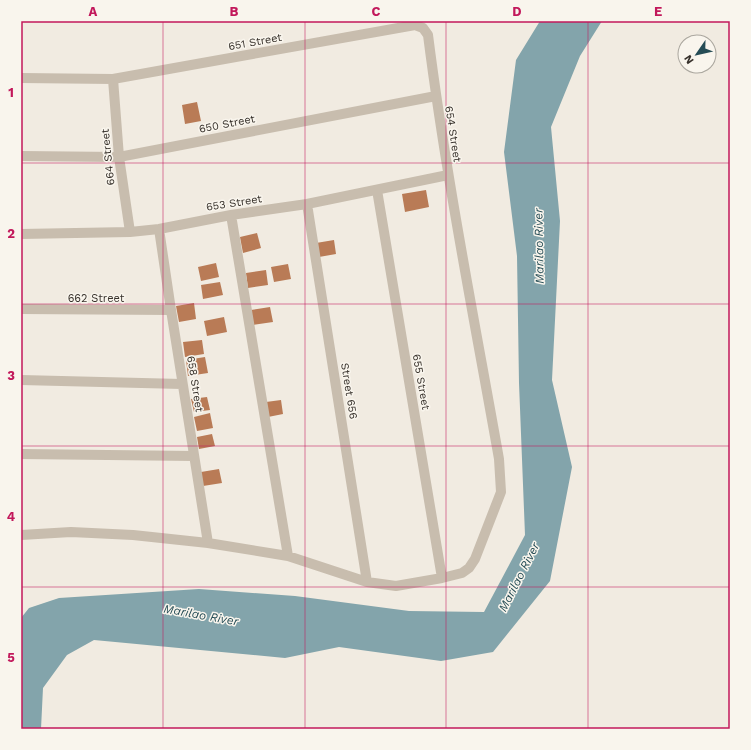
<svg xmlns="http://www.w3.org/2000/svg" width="751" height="750" font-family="'Work Sans',sans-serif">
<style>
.water{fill:#83a4ab}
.building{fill:#b97b56}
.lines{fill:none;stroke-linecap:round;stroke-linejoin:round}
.minor{stroke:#c8bdae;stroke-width:10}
.grid{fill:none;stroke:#c2185b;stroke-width:1;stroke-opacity:0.55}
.labels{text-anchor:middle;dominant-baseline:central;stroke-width:3;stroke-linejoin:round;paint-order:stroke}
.street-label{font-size:11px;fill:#37312b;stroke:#f9f5ed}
.water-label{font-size:12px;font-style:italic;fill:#254c55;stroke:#f9f5ed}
.neatline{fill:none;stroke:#c2185b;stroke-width:1.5}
.grid-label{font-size:13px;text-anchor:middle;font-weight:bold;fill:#c2185b}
</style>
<rect width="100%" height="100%" fill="#f1ebe1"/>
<path class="water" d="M540 21H602L580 56 551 127 560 221 552 380 572 467 550 581 493 652 441 661 339 647 285 658 94 640 67 655 43 688 41 729H21V618L29 608 59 598 199 589 295 596 409 611 484 612 525 535 519 383 517 256 504 152 516 60Z"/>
<path class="building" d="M197 102 201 121 185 124 182 105Z
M426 190 429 207 405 212 402 194Z
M257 233 261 248 243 253 240 237Z
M334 240 336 254 319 257 316 243Z
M216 263 219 277 201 281 198 267Z
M288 264 291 279 274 282 271 267Z
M266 270 268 285 248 288 246 273Z
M220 282 223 295 203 299 201 285Z
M194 303 196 319 179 322 176 306Z
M270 307 273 322 253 325 251 310Z
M224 317 227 332 207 336 204 321Z
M202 340 204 354 185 357 183 342Z
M205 357 208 373 188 376 186 360Z
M207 397 210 410 194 412 191 399Z
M281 400 283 414 268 417 266 402Z
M210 413 213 428 197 431 194 417Z
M212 434 215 446 199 449 197 437Z
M219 469 222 483 203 486 201 472Z"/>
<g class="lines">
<path class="minor" d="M21 78 113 79 415 25 423 28 428 35C446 177 474 318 499 459L501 492 475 559 469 568 462 573 442 578 396 586 367 582 288 556 208 543 133 535 71 532 21 535
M113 79 119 157 130 232
M21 156 119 157 436 96
M377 190 442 578
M307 204 367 582
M231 215 288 556
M159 229 171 310 208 543
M21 234 130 232 159 229 231 215 307 204 448 175
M21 309 171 310
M21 380 182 384
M21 454 194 456"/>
</g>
<path class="grid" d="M163 21V729M305 21V729M446 21V729M588 21V729M21 163H730M21 304H730M21 446H730M21 587H730"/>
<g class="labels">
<g class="street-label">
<text transform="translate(255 42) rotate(-10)">651 Street</text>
<text transform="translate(227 124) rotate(-11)">650 Street</text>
<text transform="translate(453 134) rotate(81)">654 Street</text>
<text transform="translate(108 157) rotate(-96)">664 Street</text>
<text transform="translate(234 203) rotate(-9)">653 Street</text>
<text x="96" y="298">662 Street</text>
<text transform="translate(421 382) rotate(80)">655 Street</text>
<text transform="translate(195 384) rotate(81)">658 Street</text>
<text transform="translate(349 391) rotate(81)">Street 656</text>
</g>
<g class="water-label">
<text transform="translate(539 246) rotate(-91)">Marilao River</text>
<text transform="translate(519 577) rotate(-63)">Marilao River</text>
<text transform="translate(201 615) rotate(10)">Marilao River</text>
</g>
</g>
<rect width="751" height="750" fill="none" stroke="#f9f5ed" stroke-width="44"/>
<g transform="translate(697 54) rotate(236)"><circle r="19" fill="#f9f5ed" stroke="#aba79f"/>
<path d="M0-3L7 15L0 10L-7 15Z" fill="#254c55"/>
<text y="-6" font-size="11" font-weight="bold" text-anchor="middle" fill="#37312b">N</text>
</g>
<rect x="22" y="22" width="707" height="706" class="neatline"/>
<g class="grid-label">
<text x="93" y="16">A</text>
<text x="234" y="16">B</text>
<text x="376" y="16">C</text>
<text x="517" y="16">D</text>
<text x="658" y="16">E</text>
<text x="11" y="97">1</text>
<text x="11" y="238">2</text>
<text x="11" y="380">3</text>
<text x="11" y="521">4</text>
<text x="11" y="662">5</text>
</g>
</svg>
